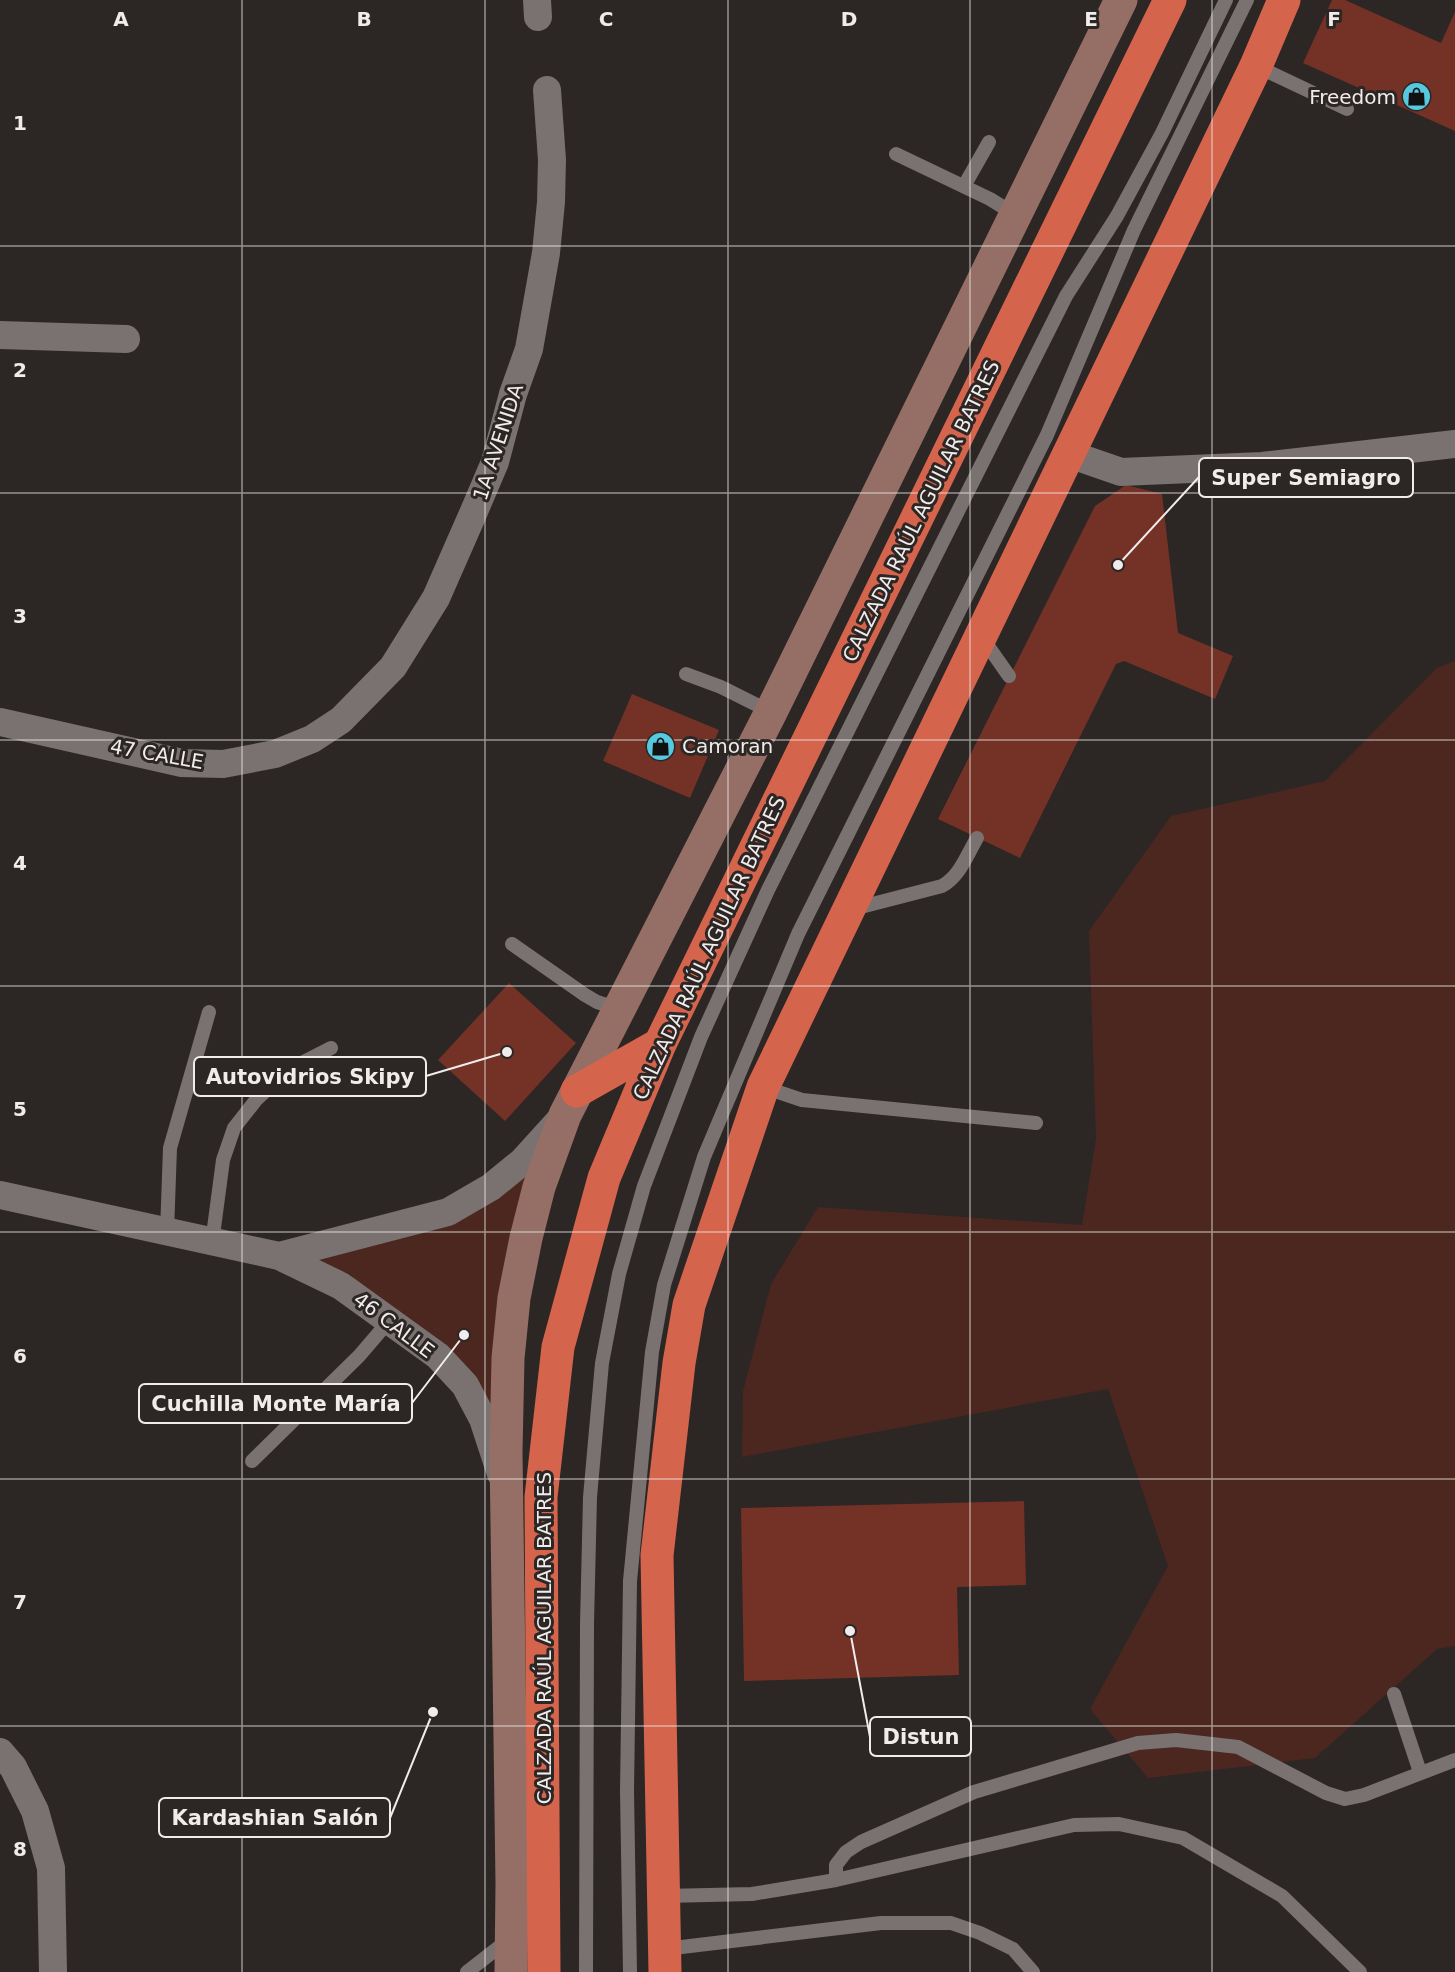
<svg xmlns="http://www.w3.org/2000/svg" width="1455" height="1972" font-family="'DejaVu Sans',sans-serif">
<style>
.green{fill:#4c2720}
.building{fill:#733225}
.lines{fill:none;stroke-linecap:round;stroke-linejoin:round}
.lane{stroke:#797270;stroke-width:14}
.street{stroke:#797270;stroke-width:28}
.secondary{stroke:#956e66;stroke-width:33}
.highway{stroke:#d5644d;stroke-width:33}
.grid{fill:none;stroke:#f0eceb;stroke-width:1.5;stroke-opacity:0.55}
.labels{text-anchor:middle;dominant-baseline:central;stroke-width:6;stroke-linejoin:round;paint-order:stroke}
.poi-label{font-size:20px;fill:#f0eceb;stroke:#2c2625;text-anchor:end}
.street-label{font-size:20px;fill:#f0eceb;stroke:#2c2625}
.grid-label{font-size:20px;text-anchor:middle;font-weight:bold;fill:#f0eceb;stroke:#2c2625;stroke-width:6;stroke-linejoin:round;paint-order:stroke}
.leader{fill:none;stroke:#f0eceb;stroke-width:2}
.callout-dot{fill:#f0eceb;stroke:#2c2625;stroke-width:2}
.callout{fill:#2c2625;stroke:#f0eceb;stroke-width:2}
.callout-label{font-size:21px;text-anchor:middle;font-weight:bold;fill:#f0eceb}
</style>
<rect width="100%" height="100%" fill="#2c2625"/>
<path class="green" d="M1455 661V1646L1437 1649 1315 1758 1148 1778 1090 1709 1168 1566 1108 1389 742 1457 743 1391 771 1284 818 1207 1082 1225 1096 1139 1089 931 1171 816 1325 781 1437 668Z
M530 1164 491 1420 349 1273 279 1256 444 1221Z"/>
<path class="building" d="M1332 0H1345L1441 43 1455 12V131L1303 63Z
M1126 485 1162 494 1178 633 1233 656 1215 699 1124 661 1116 664 1020 858 938 819 1095 506Z
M632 694 719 730 690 798 603 761Z
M509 983 576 1043 505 1121 438 1060Z
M1024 1501 1026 1585 957 1587 959 1675 744 1681 741 1508Z"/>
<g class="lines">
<path class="lane" d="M1256 66 1347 109
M896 154 990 199 1016 215
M964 186 989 142
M981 636 1009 676
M686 674 721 687 771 712
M853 909 942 886C960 876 967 855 977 838
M512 944 585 995 597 1002 619 1009
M763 1087 802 1100 1036 1123
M167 1232 170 1148 209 1012
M212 1243 223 1160 234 1128 256 1100 288 1070 331 1048
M252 1461 359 1356 389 1321
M1394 1694 1420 1772
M836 1880V1865L846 1852 861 1842 974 1792 1138 1743 1176 1740 1238 1747 1326 1793 1345 1799 1364 1795 1455 1760
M665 1896 752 1894 836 1880 1074 1825 1119 1824 1183 1838 1282 1896 1360 1972
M665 1949 881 1923H951L980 1933 1013 1949 1033 1972
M467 1972 508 1940
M586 1972 587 1624 590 1497 602 1363 619 1274 644 1186 701 1037 768 890 1066 296 1117 216 1162 133 1226 0
M630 1972 627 1791 630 1581 652 1352 664 1285 704 1157 798 934 1047 435 1134 230 1247 0"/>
<path class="street" d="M537 0 538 17
M0 335 126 339
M1069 454 1121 472 1262 466 1455 444
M0 722 182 763 223 764 275 754 312 739 341 720 393 667 436 598 472 516 495 462 513 394 529 349 546 253 551 202 552 160 547 90
M0 1195 279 1256 341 1286 438 1356 465 1385 483 1419 501 1474
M279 1256 448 1212 491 1187 523 1161 562 1118
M0 1752 13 1767 35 1811 51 1868 53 1972"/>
<path class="secondary" d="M511 1972 512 1883 506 1452 508 1358 514 1298 526 1238 539 1187 565 1115 771 712 1121 0"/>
<path class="highway" d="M577 1091 660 1044
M544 1972 541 1497 558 1347 604 1178 660 1044 1170 0
M665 1972 657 1555 679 1363 689 1305 763 1087 1256 66 1284 0"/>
</g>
<path class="grid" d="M242 0V1972M485 0V1972M728 0V1972M970 0V1972M1212 0V1972M0 246H1455M0 493H1455M0 740H1455M0 986H1455M0 1232H1455M0 1479H1455M0 1726H1455"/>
<defs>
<symbol id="shop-disc" viewBox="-11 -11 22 22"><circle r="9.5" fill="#56c9e0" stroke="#2c2625"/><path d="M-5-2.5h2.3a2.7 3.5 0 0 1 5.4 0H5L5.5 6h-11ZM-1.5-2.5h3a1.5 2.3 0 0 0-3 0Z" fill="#111"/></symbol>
</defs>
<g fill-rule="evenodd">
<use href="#shop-disc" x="1400" y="80" width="33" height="33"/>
<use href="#shop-disc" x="644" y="730" width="33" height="33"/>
</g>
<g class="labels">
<g class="poi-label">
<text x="1396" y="97">Freedom</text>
<text x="682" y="746" text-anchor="start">Camoran</text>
</g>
<g class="street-label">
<text transform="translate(498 442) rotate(-72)">1A AVENIDA</text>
<text transform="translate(921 511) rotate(-64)">CALZADA RAÚL AGUILAR BATRES</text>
<text transform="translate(157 754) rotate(10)">47 CALLE</text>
<text transform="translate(709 948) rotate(-65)">CALZADA RAÚL AGUILAR BATRES</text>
<text transform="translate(394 1325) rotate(37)">46 CALLE</text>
<text transform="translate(544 1638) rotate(-90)">CALZADA RAÚL AGUILAR BATRES</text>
</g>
</g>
<g class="grid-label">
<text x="121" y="26">A</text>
<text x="364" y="26">B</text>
<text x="606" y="26">C</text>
<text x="849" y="26">D</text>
<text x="1091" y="26">E</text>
<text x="1334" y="26">F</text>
<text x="20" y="130">1</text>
<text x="20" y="377">2</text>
<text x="20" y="623">3</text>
<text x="20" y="870">4</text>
<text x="20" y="1116">5</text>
<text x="20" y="1363">6</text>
<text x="20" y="1609">7</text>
<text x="20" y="1856">8</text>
</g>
<path class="leader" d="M1118 565L1199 477M507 1052L426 1076M464 1335L412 1403M850 1631L870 1737M433 1712L390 1818"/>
<g class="callout-dot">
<circle cx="1118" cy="565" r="6"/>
<circle cx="507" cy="1052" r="6"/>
<circle cx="464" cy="1335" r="6"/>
<circle cx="850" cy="1631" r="6"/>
<circle cx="433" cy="1712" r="6"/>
</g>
<g class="callout">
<rect x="1199" y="458" width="214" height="39" rx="6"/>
<rect x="194" y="1057" width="232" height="39" rx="6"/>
<rect x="139" y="1384" width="273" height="39" rx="6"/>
<rect x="870" y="1717" width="101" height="39" rx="6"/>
<rect x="159" y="1798" width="231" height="39" rx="6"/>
</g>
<g class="callout-label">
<text x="1306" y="485">Super Semiagro</text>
<text x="310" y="1084">Autovidrios Skipy</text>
<text x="276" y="1411">Cuchilla Monte María</text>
<text x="921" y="1744">Distun</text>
<text x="275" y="1825">Kardashian Salón</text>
</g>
</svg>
